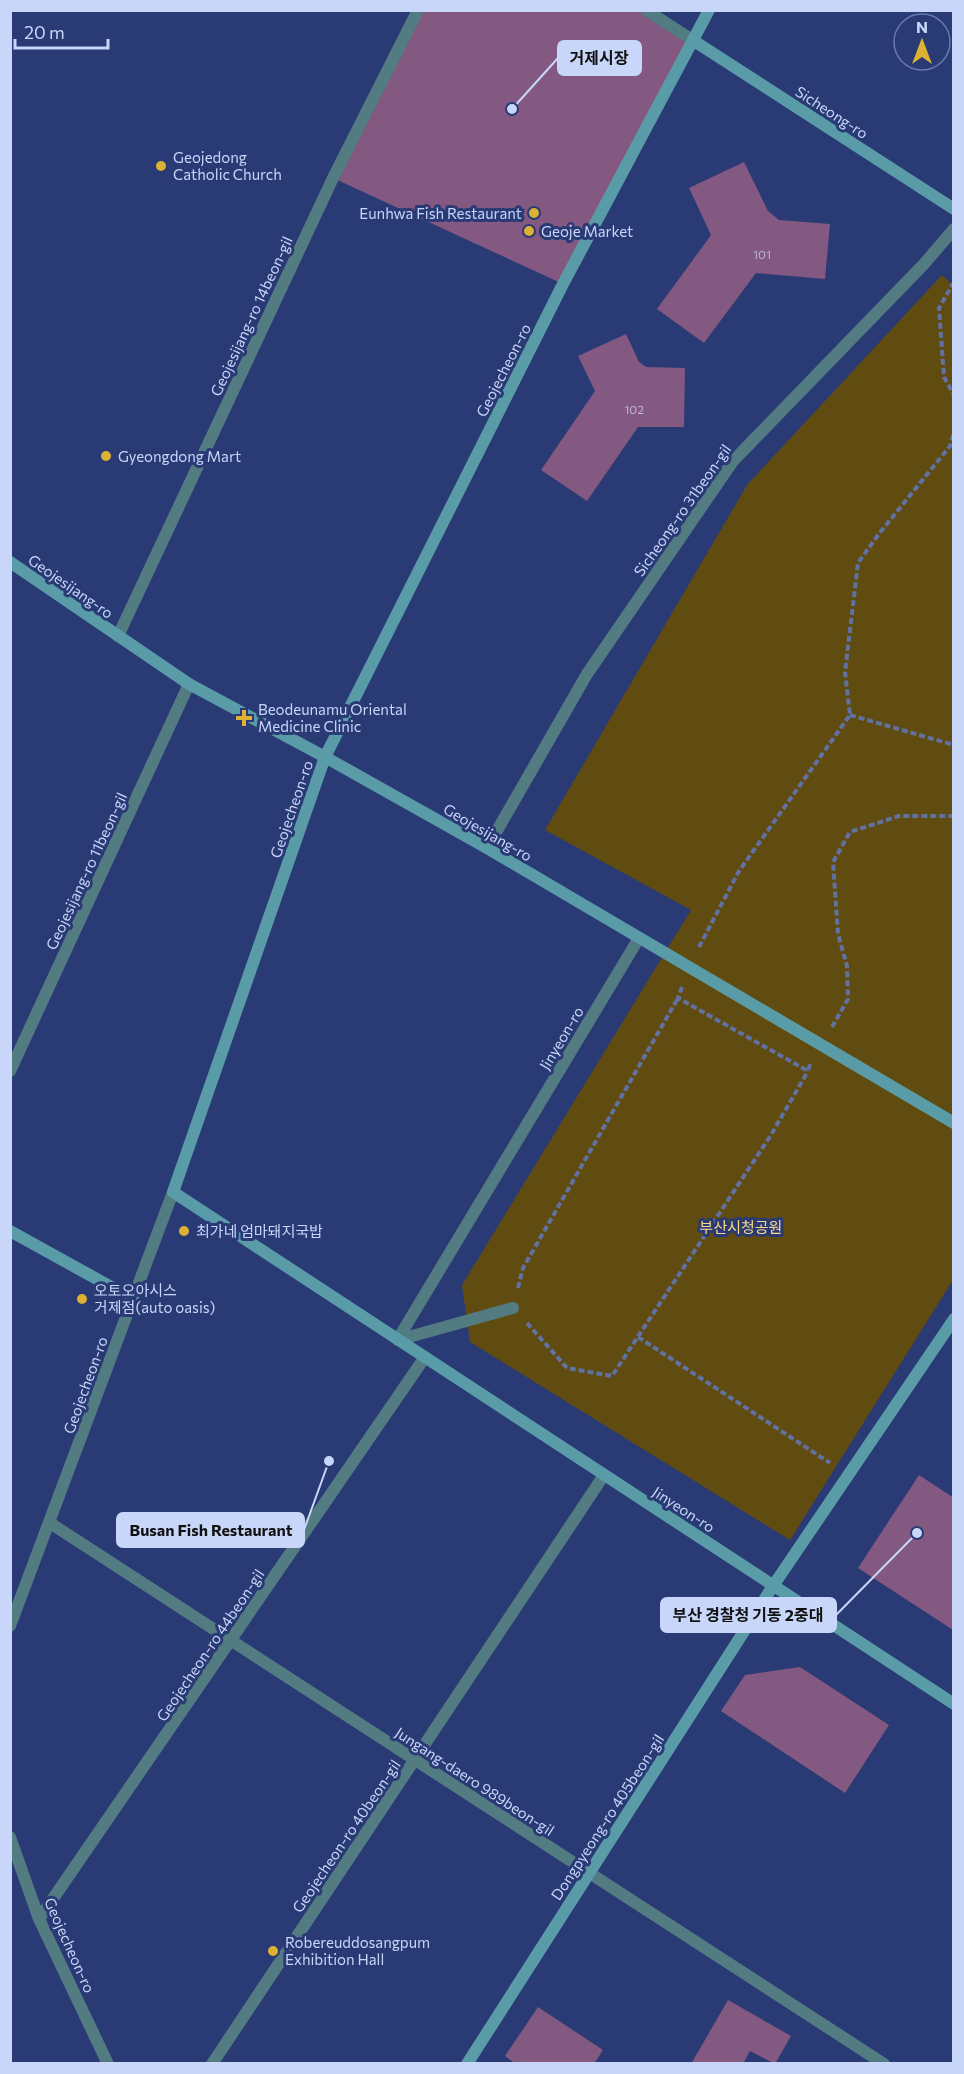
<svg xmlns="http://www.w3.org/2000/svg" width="964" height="2074" font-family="Commissioner,'Noto Sans KR',sans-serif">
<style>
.green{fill:#604c10}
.building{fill:#835881}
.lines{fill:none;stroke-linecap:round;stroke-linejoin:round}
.path{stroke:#6171a3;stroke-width:4;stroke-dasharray:6 3;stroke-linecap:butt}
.street{stroke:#527b82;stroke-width:12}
.secondary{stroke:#599ca7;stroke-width:12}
.poi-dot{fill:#ddb133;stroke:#293a75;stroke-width:2}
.labels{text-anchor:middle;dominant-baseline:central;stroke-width:6;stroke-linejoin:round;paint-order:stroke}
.number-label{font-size:12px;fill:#b7b6db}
.street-label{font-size:15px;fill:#c8d6f9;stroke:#293a75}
.poi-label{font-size:15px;fill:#c8d6f9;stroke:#293a75;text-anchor:start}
.park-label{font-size:15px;fill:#fcda84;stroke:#293a75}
.leader{fill:none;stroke:#c8d6f9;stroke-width:2}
.callout-dot{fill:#c8d6f9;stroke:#293a75;stroke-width:2}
.callout{fill:#c8d6f9;stroke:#c8d6f9;stroke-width:2}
.callout-label{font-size:16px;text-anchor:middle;font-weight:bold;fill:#111}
</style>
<rect width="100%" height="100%" fill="#293a75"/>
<path class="green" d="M942 275 954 286 953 1280 790 1540 470 1342 462 1285 691 910 545 830 747 485Z"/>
<path class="building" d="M418 10H646L694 41 563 284 333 178Z
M744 162 768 211 779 220 830 224 825 279 756 273 704 343 657 309 711 235 689 188Z
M626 334 639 362 646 367 685 368 684 427H638L587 501 541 470 595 391 578 356Z
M919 1475 954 1498 953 1630 858 1568Z
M800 1667 889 1725 845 1793 721 1711 745 1675Z
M728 2000 791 2036 775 2064 750 2051 743 2064H691Z
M538 2007 603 2050 594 2064H516L505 2056Z"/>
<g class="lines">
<path class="path" d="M954 282 939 308 944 377 954 395
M850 715 954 745
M699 947 739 871 850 715 845 672 858 563 878 535 950 446 954 432
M682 987 678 998 808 1071 811 1062
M832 1027 848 999 847 966 838 934 833 862 850 832 899 816H954
M518 1288 523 1268 678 998
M527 1323 567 1368 612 1376 771 1135 808 1071
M638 1337 830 1463"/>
<path class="street" d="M646 10 694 41
M118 636 333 178 418 10
M487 848 587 674 733 461 924 264 954 229
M10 1071 189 684
M398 1339 639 938
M398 1340 513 1308
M50 1523 884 2064
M10 1626 173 1192
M10 1837 39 1919 108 2064
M39 1919 425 1357
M212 2064 604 1475"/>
<path class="secondary" d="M709 10 563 284 325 757 173 1192 954 1704
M694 41 954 209
M10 562 189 684 325 757 487 848 954 1123
M10 1231 133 1299
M467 2064 773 1586 954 1319"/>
</g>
<g class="poi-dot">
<circle cx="161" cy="166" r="6"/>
<circle cx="534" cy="213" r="6"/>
<circle cx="529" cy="231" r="6"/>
<circle cx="106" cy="456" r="6"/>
<path d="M241 709h6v6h6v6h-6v6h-6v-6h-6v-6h6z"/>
<circle cx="184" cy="1231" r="6"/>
<circle cx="82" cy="1299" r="6"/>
<circle cx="273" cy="1951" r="6"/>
</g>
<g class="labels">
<g class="number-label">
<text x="762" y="254">101</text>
<text x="634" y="409">102</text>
</g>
<g class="street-label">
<text transform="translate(832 112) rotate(33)">Sicheong-ro</text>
<text transform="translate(251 316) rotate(-65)">Geojesijang-ro 14beon-gil</text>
<text transform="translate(503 370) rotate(-63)">Geojecheon-ro</text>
<text transform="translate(682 510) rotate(-55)">Sicheong-ro 31beon-gil</text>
<text transform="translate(71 586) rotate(35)">Geojesijang-ro</text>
<text transform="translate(291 809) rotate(-71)">Geojecheon-ro</text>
<text transform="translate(488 832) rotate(30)">Geojesijang-ro</text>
<text transform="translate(86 871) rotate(-65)">Geojesijang-ro 11beon-gil</text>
<text transform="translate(561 1038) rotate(-59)">Jinyeon-ro</text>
<text transform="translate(85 1385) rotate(-70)">Geojecheon-ro</text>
<text transform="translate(684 1509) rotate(33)">Jinyeon-ro</text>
<text transform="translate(210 1645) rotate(-56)">Geojecheon-ro 44beon-gil</text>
<text transform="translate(475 1781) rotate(33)">Jungang-daero 989beon-gil</text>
<text transform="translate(607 1817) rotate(-57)">Dongpyeong-ro 405beon-gil</text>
<text transform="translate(346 1836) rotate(-56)">Geojecheon-ro 40beon-gil</text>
<text transform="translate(70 1945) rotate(66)">Geojecheon-ro</text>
</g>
<g class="poi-label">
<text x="173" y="157">Geojedong<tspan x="173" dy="17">Catholic Church</tspan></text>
<text x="522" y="213" text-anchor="end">Eunhwa Fish Restaurant</text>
<text x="541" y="231">Geoje Market</text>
<text x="118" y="456">Gyeongdong Mart</text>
<text x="258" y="709">Beodeunamu Oriental<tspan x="258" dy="17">Medicine Clinic</tspan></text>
<text x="196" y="1231">최가네 엄마돼지국밥</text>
<text x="94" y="1290">오토오아시스<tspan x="94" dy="17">거제점(auto oasis)</tspan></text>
<text x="285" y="1942">Robereuddosangpum<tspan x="285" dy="17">Exhibition Hall</tspan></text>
</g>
<g class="park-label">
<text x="741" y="1227">부산시청공원</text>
</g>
</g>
<path class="leader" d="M512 109L558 58M329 1461L304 1530M917 1533L836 1615"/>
<g class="callout-dot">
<circle cx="512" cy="109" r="6"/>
<circle cx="329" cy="1461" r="6"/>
<circle cx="917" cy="1533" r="6"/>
</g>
<g class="callout">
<rect x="558" y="41" width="83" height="34" rx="6"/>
<rect x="117" y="1513" width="187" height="34" rx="6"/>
<rect x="661" y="1598" width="175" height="34" rx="6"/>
</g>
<g class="callout-label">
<text x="599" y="64">거제시장</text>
<text x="211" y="1536">Busan Fish Restaurant</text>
<text x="748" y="1621">부산 경찰청 기동 2중대</text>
</g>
<rect width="964" height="2074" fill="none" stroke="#c8d6f9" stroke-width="24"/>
<g transform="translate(922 42)"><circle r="28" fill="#293a75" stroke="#6978aa" stroke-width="1.5"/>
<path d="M0-4.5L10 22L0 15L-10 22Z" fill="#ddb133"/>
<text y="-9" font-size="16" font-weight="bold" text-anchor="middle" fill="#c8d6f9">N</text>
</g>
<path d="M15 39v9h93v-9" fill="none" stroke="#c8d6f9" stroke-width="3"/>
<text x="24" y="39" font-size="18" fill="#c8d6f9" stroke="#293a75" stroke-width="4.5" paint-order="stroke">20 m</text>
</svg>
